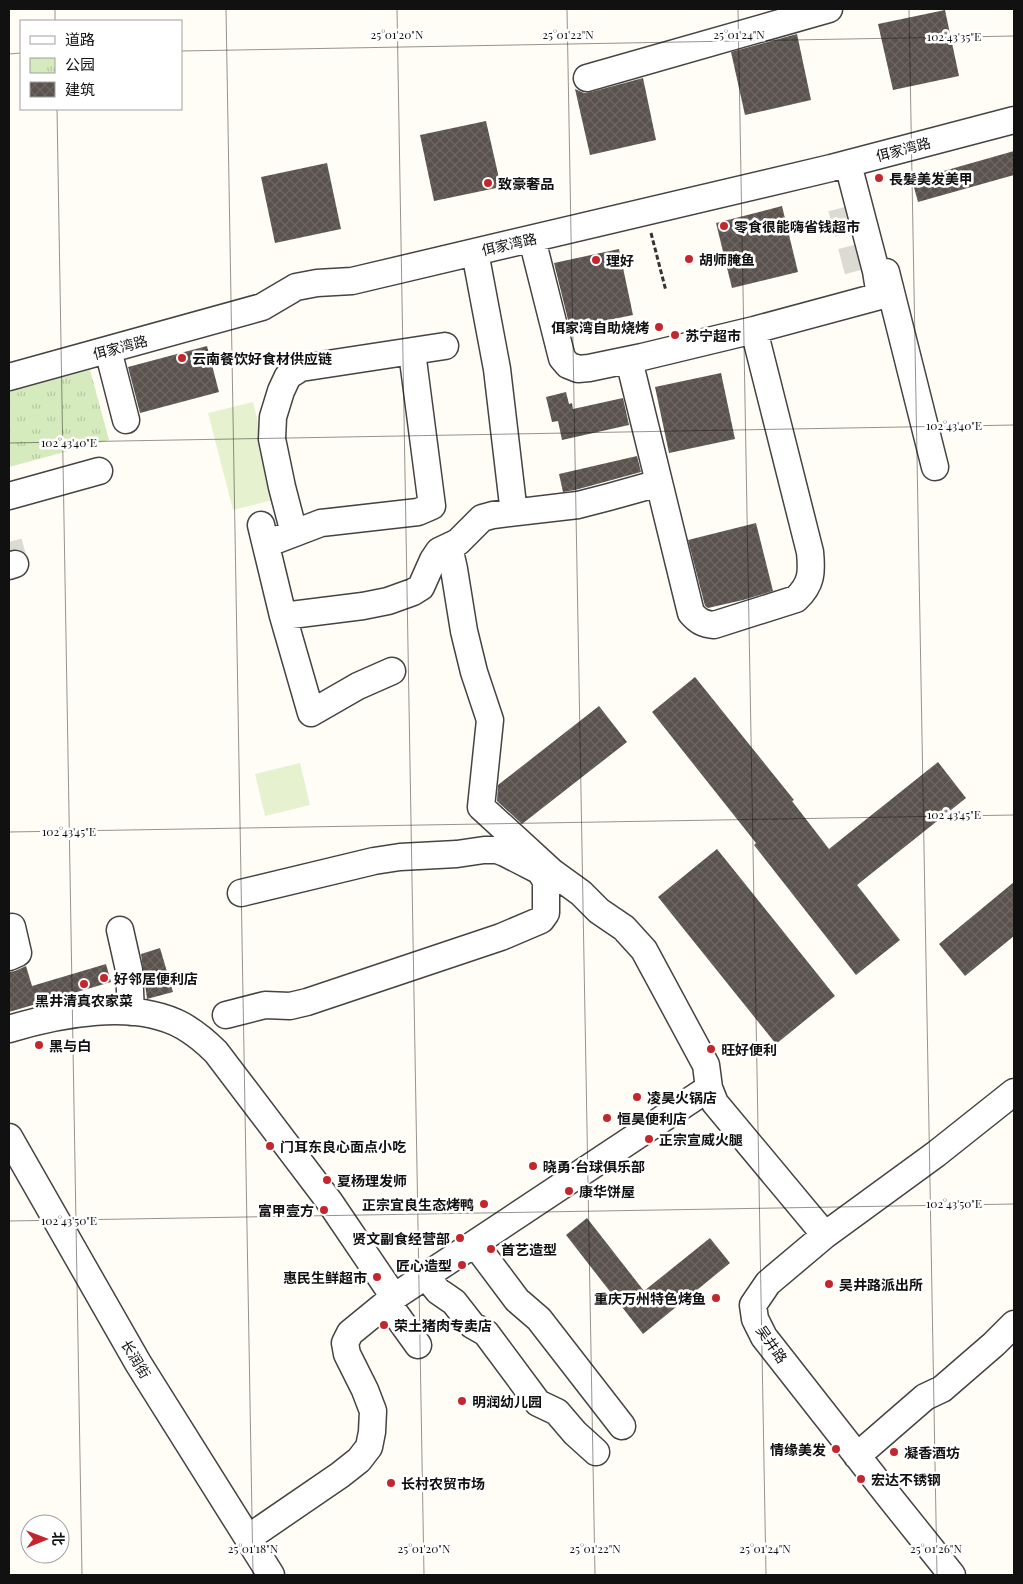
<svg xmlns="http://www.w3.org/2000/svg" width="1023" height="1584" font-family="'Playfair Display','Noto Sans SC',serif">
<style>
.park{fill:url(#park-tufts)}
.pitch{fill:#e6f2cf}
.building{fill:url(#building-cross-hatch)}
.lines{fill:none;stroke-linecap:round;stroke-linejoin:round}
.minor-tunnel{stroke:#dbdad3;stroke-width:26;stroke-dasharray:26 13;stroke-linecap:butt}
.minor-casing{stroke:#444;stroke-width:29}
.path{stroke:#333;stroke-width:3;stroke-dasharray:5 2.5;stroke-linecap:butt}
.minor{stroke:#fff;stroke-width:26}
.ticks{fill:none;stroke:#111;stroke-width:1;stroke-opacity:0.45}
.poi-dot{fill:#c4262e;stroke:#fff;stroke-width:2}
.labels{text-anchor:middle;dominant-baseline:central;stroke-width:5;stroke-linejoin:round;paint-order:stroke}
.street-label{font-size:14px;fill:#111;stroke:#fff}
.poi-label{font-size:14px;font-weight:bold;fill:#111;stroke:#fff;text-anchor:start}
.ticks-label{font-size:12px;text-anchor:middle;fill:#111;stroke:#fff;stroke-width:5;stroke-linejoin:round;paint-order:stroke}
</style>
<defs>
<pattern id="park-tufts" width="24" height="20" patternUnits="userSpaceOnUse" patternTransform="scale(1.25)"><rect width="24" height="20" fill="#d5ebbd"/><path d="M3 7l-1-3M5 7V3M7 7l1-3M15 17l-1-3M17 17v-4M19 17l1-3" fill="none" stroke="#b6c8a1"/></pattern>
<pattern id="building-cross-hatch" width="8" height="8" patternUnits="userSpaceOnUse" patternTransform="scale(1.25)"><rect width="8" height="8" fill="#5a524d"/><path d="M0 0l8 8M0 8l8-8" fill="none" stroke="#6d6662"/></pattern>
</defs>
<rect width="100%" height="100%" fill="#fffdf5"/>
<path class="park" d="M90 370 109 440 9 467V392Z"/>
<path class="pitch" d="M253 402 277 499 233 510 208 413Z
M300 763 310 805 265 816 255 774Z"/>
<path class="building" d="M945 10 959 76 893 90 878 24Z
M797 34 811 100 745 115 731 52Z
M643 78 656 140 590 155 575 89 584 93 591 92Z
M486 121 501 187 434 201 420 135Z
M1014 151V175L918 202 912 180Z
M327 163 341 229 275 243 261 177Z
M782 206 798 272 732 288 716 223Z
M619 249 633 315 570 328 554 263Z
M207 346 219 392 140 413 128 367Z
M721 373 735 439 669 453 655 387Z
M566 392 569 404 572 403 573 409 623 398 629 425 562 440 558 421 552 422 546 397Z
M637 456 641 472 575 490 563 492 559 474Z
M756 523 773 591 743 600 708 608 705 606 688 540Z
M695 677 794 800 792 801 829 849 938 762 966 798 857 885 900 940 856 975 754 845 756 843 652 712Z
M599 706 627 742 522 824 497 801 498 785Z
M717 849 835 996 776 1044 658 897Z
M1014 882V936L965 976 939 944Z
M160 948 173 992 147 999 141 954Z
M106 964 111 982 9 1012V972L15 971 26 966 32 986Z
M587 1218 644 1291 710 1238 730 1263 643 1334 566 1235Z"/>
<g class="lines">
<path class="minor-tunnel" d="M841 208 858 273
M9 542 15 564"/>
<defs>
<path id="minor" d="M587 78 829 9
M532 239 562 358 568 365 578 369 589 368 642 357 754 330 880 296 876 271 848 164
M475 252 497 369 513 505
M886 272 935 467
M108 350 126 420
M629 360 691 613C698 621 703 624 714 625L796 599C812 584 812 572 810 552L754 330
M9 377 262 307 296 287 317 283 352 281 831 168 1014 120
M9 496 99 471
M261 525 283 616 311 713 358 686 392 671
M294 533 282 487 272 439 273 417 281 391 288 376 301 368 445 346
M266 544 321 523 418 512 432 506 412 352
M449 547 454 569 464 631 474 672 490 720 481 807 552 872 581 893 599 911 624 928 644 950 706 1065 709 1088 715 1103 825 1235
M9 566 15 564
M283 616 363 606 388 601 413 592 421 587 433 560 439 551 458 542 482 518 493 515 578 505 609 497 659 483
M9 928 12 927 18 953 9 957
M120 930 129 970 131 1012
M226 1015 265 1005 290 1006 307 1002 501 937 541 920 546 913V881L540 871 505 853 497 850H484L457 854 400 857 374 861 241 893
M9 1029C59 1014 134 999 183 1026 195 1033 206 1042 216 1052L329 1201 394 1297
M9 1137 138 1363 271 1575
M475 1244 517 1300 539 1319 622 1426
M426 1276 438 1291 454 1302 472 1325 486 1333 538 1403 557 1412 575 1433 596 1452
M387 1302 418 1345
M857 1456 925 1397 942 1389 994 1344 1014 1324
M248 1538 340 1475 359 1460 369 1447 372 1432 373 1411 365 1390 347 1354 345 1343 350 1333 394 1297 709 1088
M952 1575 888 1495 764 1337 755 1319 753 1305 768 1283 825 1235 936 1154 1014 1092"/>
</defs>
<use href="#minor" class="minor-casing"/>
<path class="path" d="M651 233 666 291"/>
<use href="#minor" class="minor"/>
</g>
<path class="ticks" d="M55 9V21M226 9 253 1575M397 9 424 1575M567 9 595 1575M738 9 766 1575M909 9 937 1575M181 51 1014 36M9 54 21 53M57 109 82 1575M9 443 1014 425M9 832 1014 815M9 1221 1014 1204"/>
<g class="poi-dot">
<circle cx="879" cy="178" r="5"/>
<circle cx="488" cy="183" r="5"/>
<circle cx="724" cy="226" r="5"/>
<circle cx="689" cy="259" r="5"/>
<circle cx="596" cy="260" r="5"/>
<circle cx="659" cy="327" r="5"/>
<circle cx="675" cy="335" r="5"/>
<circle cx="182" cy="358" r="5"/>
<circle cx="104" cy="978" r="5"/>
<circle cx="84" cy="984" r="5"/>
<circle cx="39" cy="1045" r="5"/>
<circle cx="711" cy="1049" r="5"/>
<circle cx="637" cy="1097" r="5"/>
<circle cx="607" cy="1118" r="5"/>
<circle cx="649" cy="1139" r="5"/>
<circle cx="270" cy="1146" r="5"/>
<circle cx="533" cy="1166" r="5"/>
<circle cx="327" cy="1180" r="5"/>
<circle cx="569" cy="1191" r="5"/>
<circle cx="484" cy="1204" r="5"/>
<circle cx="324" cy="1210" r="5"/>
<circle cx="460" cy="1238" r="5"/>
<circle cx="491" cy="1249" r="5"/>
<circle cx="462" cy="1265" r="5"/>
<circle cx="377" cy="1277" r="5"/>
<circle cx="829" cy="1284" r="5"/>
<circle cx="716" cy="1298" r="5"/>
<circle cx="384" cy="1325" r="5"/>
<circle cx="462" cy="1401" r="5"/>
<circle cx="836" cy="1449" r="5"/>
<circle cx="894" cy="1452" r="5"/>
<circle cx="861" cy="1479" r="5"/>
<circle cx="391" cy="1483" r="5"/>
</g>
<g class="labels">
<g class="street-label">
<text transform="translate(903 149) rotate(-15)">佴家湾路</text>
<text transform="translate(509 244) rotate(-13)">佴家湾路</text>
<text transform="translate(120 347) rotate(-15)">佴家湾路</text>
<text transform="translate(772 1344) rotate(55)">吴井路</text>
<text transform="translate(136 1359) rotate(59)">长润街</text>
</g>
<g class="poi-label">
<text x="889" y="178">長髪美发美甲</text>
<text x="498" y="183">致豪奢品</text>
<text x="734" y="226">零食很能嗨省钱超市</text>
<text x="699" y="259">胡师腌鱼</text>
<text x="606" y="260">理好</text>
<text x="649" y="327" text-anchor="end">佴家湾自助烧烤</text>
<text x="685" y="335">苏宁超市</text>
<text x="192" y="358">云南餐饮好食材供应链</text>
<text x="114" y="978">好邻居便利店</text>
<text x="84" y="1000" text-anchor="middle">黑井清真农家菜</text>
<text x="49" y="1045">黑与白</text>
<text x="721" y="1049">旺好便利</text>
<text x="647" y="1097">凌昊火锅店</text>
<text x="617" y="1118">恒昊便利店</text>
<text x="659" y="1139">正宗宣威火腿</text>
<text x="280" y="1146">门耳东良心面点小吃</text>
<text x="543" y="1166">晓勇·台球俱乐部</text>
<text x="337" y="1180">夏杨理发师</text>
<text x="579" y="1191">康华饼屋</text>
<text x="474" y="1204" text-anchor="end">正宗宜良生态烤鸭</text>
<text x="314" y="1210" text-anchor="end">富甲壹方</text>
<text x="450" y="1238" text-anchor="end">贤文副食经营部</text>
<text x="501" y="1249">首艺造型</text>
<text x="452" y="1265" text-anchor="end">匠心造型</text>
<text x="367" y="1277" text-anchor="end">惠民生鲜超市</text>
<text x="839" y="1284">吴井路派出所</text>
<text x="706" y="1298" text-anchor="end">重庆万州特色烤鱼</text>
<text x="394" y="1325">荣土猪肉专卖店</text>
<text x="472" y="1401">明润幼儿园</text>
<text x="826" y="1449" text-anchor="end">情缘美发</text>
<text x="904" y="1452">凝香酒坊</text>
<text x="871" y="1479">宏达不锈钢</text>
<text x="401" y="1483">长村农贸市场</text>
</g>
</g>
<g class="ticks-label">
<text x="397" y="39">25°01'20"N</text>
<text x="568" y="39">25°01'22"N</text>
<text x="739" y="39">25°01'24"N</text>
<text x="954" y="41">102°43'35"E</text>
<text x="954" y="430">102°43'40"E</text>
<text x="69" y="447">102°43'40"E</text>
<text x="954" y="819">102°43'45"E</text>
<text x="69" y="836">102°43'45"E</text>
<text x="954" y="1208">102°43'50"E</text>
<text x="69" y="1225">102°43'50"E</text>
<text x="253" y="1553">25°01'18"N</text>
<text x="424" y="1553">25°01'20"N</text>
<text x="595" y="1553">25°01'22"N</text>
<text x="765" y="1553">25°01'24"N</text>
<text x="936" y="1553">25°01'26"N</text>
</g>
<rect width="1023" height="1584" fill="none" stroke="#111111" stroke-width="20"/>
<rect x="20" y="20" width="162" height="90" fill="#ffffff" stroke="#a0a0a0"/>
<rect x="30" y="36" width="25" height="8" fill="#ffffff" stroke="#a0a0a0"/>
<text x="65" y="45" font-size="15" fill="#111111">道路</text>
<rect x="30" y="58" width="25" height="15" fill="url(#park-tufts)" stroke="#a0a0a0"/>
<text x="65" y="70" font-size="15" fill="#111111">公园</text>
<rect x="30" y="82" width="25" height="15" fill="url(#building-cross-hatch)" stroke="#a0a0a0"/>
<text x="65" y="95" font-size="15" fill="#111111">建筑</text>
<g transform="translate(45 1539) rotate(89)"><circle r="24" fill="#ffffff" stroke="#a0a0a0"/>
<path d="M0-4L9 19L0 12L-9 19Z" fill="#c4262e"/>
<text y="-8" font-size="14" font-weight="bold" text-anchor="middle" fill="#111111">北</text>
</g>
</svg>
